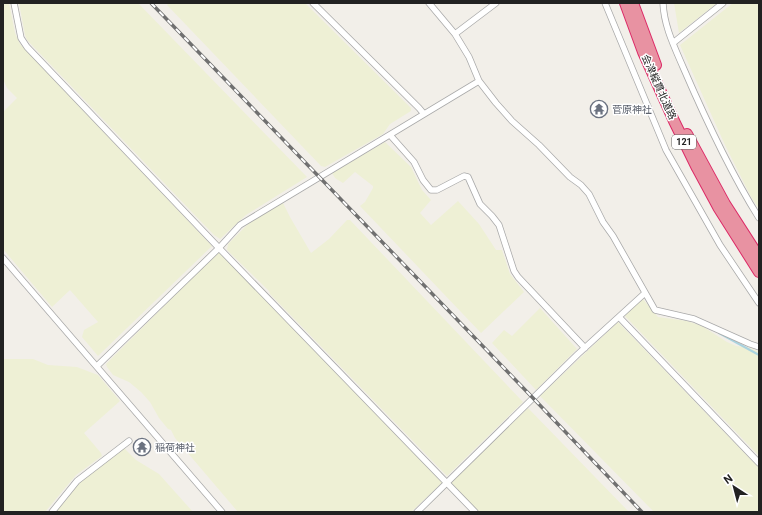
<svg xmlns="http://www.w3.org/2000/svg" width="762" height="515" font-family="Roboto,'Noto Sans JP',sans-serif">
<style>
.farmland{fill:#eef0d5}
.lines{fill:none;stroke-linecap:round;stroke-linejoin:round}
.stream{stroke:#aad3df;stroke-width:2}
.street-casing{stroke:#a9a9a9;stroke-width:7}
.highway-casing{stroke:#dc2a67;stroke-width:12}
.street{stroke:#fff;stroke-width:5.5}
.highway{stroke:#e892a2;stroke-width:10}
.rail-casing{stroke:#707070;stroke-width:3.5}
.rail{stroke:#fff;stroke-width:2;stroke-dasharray:6;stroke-linecap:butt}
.labels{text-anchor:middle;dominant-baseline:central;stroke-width:3;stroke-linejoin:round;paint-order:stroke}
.shield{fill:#fff;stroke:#646464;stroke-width:1}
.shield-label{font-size:9px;font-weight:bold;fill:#222}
.street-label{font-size:10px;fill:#222;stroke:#fff}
.worship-label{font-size:10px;fill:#5b616d;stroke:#fff;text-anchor:start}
</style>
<rect width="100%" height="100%" fill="#f2efe9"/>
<path class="farmland" d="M3 3H9L15 33 20 44 212 246 98 356 82 337 84 330 98 322 70 290 52 307 3 249V112L17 98 7 88 3 79Z
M19 3H138L307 177 246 215 220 239 214 235 27 40 25 35Z
M169 3H305L411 108V111L390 124 383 134 325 167 321 166 167 5Z
M674 3H717L679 33Z
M733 3H759V209L751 197 725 145 680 45Z
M385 142 411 167 422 190 431 200 420 213 431 225 458 201 479 224 496 250H502L510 274 524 292 481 333 360 206 365 202 373 188V186L355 172 343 183 335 178 332 173Z
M282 201 290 217 311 253 329 239 347 220H350L523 402 447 476 270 294 269 291 227 250 228 244 253 219Z
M217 253H221L443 482 411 512H238L175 438 171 430 168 429 159 418 150 402 141 392 129 382 113 375 107 367 106 364Z
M642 298 658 317 687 321 702 326 727 342 736 346 750 348 759 352V456L624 315Z
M540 308 577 349 536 390 492 343 504 330 512 336Z
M618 322 759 468V512H654L540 396Z
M3 359H33L48 365 77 367 90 372 98 375 120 401 84 433 101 453 102 456 76 475 45 512H3Z
M528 408 629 512H479L450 482Z
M124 448 136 460 159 474 193 512H55L82 479Z"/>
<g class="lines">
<path class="stream" d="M719 333 759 355"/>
<defs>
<path id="street" d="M14 3 21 38 27 47 219 248 475 512
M313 3 419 108 424 114
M429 3 455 34 469 57 479 81 496 103 512 121 539 145 570 177 581 185 589 194 603 222 613 236 655 310 694 319 750 344 759 347
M605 3 666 150 720 245 759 303
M663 3C664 26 674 46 683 67 705 118 729 170 759 218
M455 34 496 3
M673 43 723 3
M390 135 414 162 423 180 431 190H437L464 176 468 177 480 204 492 216 499 225 514 271 518 277 585 348
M3 258 222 512
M619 317 759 463
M97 366 219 248 240 225 479 81
M52 512 77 481 129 441
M417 512 578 354 645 293"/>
<path id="highway" d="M625 3 643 52 674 121 697 168 718 207 759 272
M633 3 656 65
M687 134 725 204 759 257"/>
</defs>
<use href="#street" class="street-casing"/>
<use href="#highway" class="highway-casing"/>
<use href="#street" class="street"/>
<use href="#highway" class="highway"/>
<defs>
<path id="rail" d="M151 3 533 398 642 512"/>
</defs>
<use href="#rail" class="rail-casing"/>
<use href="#rail" class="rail"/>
</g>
<defs>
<symbol id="temple-ring" viewBox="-11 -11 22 22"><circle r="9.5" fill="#fff" stroke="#6b7280" stroke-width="1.5"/><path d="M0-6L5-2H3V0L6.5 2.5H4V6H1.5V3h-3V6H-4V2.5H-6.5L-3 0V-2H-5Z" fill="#6b7280"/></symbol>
</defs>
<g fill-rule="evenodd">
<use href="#temple-ring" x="589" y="99" width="20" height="20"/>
<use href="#temple-ring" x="132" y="437" width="20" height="20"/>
</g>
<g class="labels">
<rect class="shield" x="672" y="135" width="24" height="14" rx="3"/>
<g class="shield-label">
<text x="684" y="142">121</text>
</g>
<g class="street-label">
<text transform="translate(659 87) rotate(66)">会津縦貫北道路</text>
</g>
<g class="worship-label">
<text x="612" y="109">菅原神社</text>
<text x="155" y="447">稲荷神社</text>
</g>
</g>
<rect width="762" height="515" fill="none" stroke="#222222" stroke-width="8"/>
<g transform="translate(734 487) rotate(324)" stroke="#ffffff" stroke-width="3" paint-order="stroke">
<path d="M0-3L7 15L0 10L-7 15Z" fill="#222222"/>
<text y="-6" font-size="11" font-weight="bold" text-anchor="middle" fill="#222222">N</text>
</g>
</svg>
